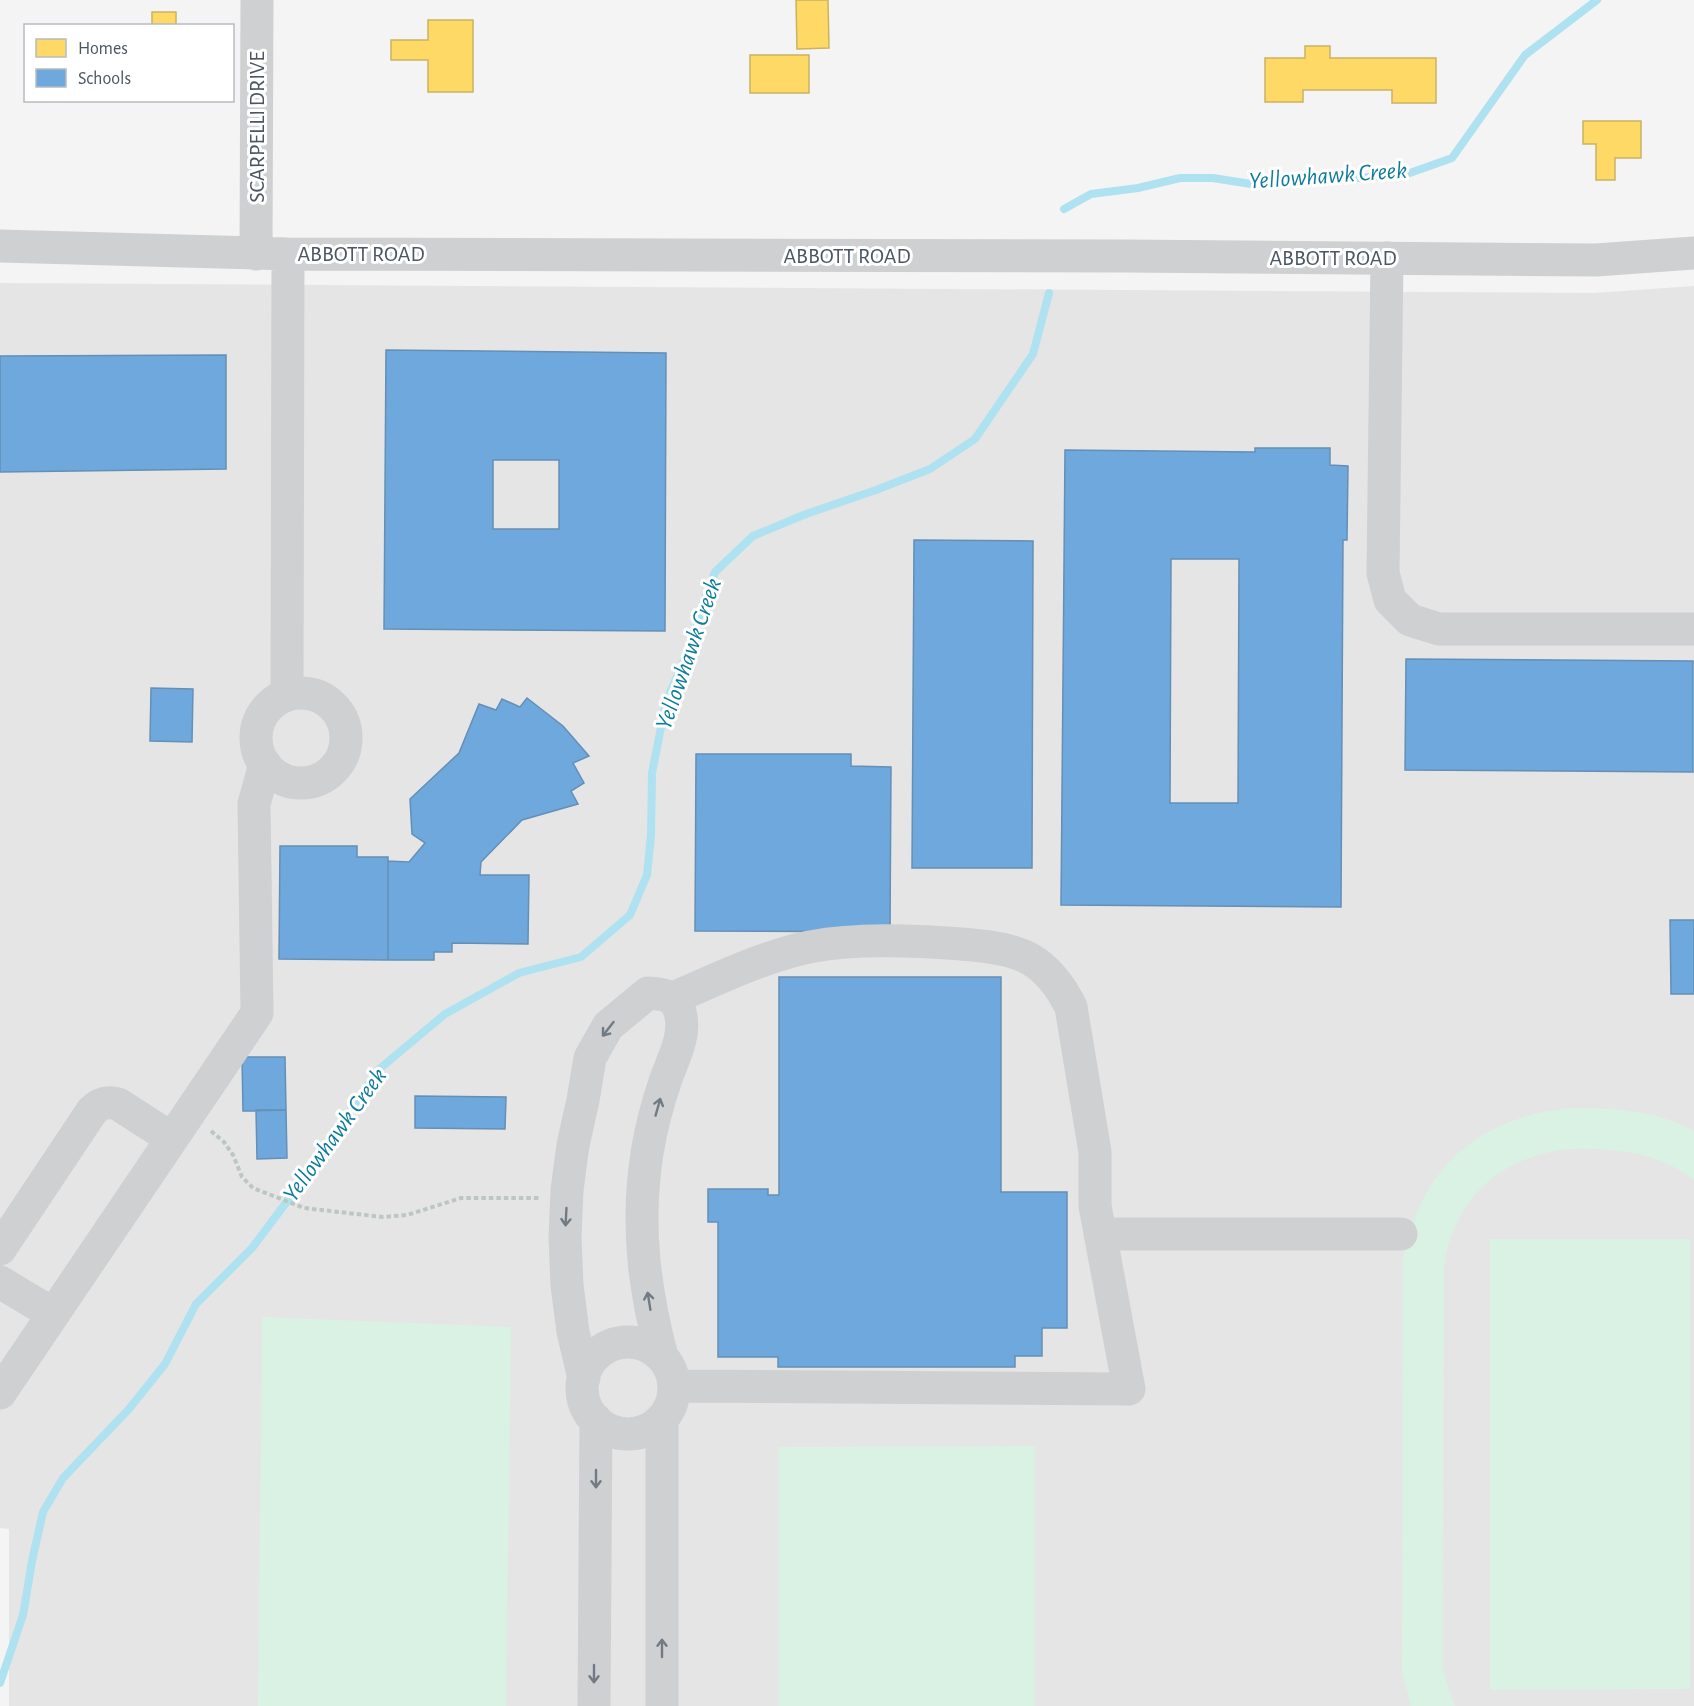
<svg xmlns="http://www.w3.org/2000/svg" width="1694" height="1706" font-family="'Alegreya Sans',sans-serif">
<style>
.education{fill:#e6e5e6}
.green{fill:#d9f2e3}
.homes{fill:#ffd966;stroke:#c9b264;stroke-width:1.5}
.schools{fill:#6fa8dc;stroke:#648fb7;stroke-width:1.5;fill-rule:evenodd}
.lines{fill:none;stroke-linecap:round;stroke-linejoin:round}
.stream{stroke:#aee2f0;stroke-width:8}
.path{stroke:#bcc7c4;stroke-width:4;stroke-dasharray:4.5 3;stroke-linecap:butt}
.minor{stroke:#ced0d2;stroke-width:33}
.oneway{stroke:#727b83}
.labels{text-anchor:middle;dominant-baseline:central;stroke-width:6;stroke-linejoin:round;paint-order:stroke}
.street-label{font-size:22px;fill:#4a5661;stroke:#fff}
.water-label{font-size:24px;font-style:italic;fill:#0c7c9b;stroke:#fff}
</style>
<rect width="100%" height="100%" fill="#f4f4f4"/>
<path class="education" d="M0 283 1594 293 1694 286V1706H9V1529L0 1528Z"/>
<path class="green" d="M1570 1108C1612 1108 1656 1110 1694 1131V1180C1663 1157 1638 1152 1600 1149 1520 1144 1459 1183 1444 1264L1443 1668 1447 1684 1455 1706H1411L1402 1672 1403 1260C1417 1188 1453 1140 1524 1117 1539 1112 1555 1110 1570 1108Z
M1490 1239H1690V1689L1490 1690Z
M262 1317 511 1327 506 1706H258Z
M1035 1446V1706H779V1447Z"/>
<path class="homes" d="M796 0H828L829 48 797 49Z
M152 12H176V26H152Z
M428 20H473V92H428V60H391V40H428Z
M1305 46H1330V58H1436V103H1392V90H1303V102H1265V58H1305Z
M750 55H809V93H750Z
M1583 121H1641V158H1615V180H1596V144H1583Z"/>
<path class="schools" d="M386 350 666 353 665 631 384 629ZM493 460H559V529H493Z
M226 355V469L0 472V356Z
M1255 448H1330V465L1348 466 1347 540H1343L1341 907 1061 905 1065 450 1255 452ZM1171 559H1239L1238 803H1170Z
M914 540 1033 541 1032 868H912Z
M1406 659 1693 661V772L1405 770Z
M151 688 193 689 192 742 150 741Z
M527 698 563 726 589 756 573 763 584 783 571 791 578 804 522 820 481 862 480 875H529L528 944 452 943V952H434V960H388V861L409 862 425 843 412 834 410 799 459 753 479 704 496 710 502 699 520 707Z
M696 754H851V766L891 767 890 932 695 931Z
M280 846H357V857H388V960L279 959Z
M1670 920H1694V994H1671Z
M779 977H1001V1192H1067V1328H1042V1356H1015V1367H778V1357H718V1222H708V1189H768V1195H779Z
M242 1057H285L286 1110 243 1111Z
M415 1096 506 1097 505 1129 415 1128Z
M256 1110H286L287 1158 257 1159Z"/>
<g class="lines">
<path class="stream" d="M1064 209 1091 194 1138 188 1180 178H1213L1251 184 1324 181 1407 174 1452 158 1525 55 1597 0
M0 1683 23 1615 32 1561 43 1512 63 1478 129 1409 165 1364 196 1304 252 1248 315 1164 377 1071 445 1014 519 973 581 957 630 915 647 875 651 835 652 773 666 702 692 641 705 598 715 572 753 536 806 514 876 490 930 469 975 439 1033 354 1049 293"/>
<path class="path" d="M211 1131 224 1142 233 1155 242 1177 253 1188 304 1208 383 1217 407 1215 461 1198H539"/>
<path class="minor" d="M0 246 288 254 1124 256 1596 260 1694 253
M256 254 257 0
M1387 258 1383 573 1390 600 1410 620 1439 629H1694
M256 738a45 45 0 1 1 90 0a45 45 0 1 1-90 0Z
M287 695 288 254
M673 998C713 981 754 961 796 950 840 939 887 940 932 942 960 944 1005 945 1030 959 1049 970 1061 987 1071 1007L1095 1152V1206L1129 1389 674 1386
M1100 1234H1401
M0 1249 92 1111C100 1103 108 1101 118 1104L171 1138
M0 1282 53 1314
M582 1388a46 46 0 1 1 92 0a46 46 0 1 1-92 0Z
M584 1378 573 1332 567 1285 565 1238 567 1190 573 1145 583 1100 590 1058 608 1026 648 993C663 994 676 995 680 1012 687 1036 672 1060 665 1082 657 1105 651 1129 647 1153 636 1225 644 1288 662 1357
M0 1393 257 1013 254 804 265 764
M662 1419V1706
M594 1706 596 1420"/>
</g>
<defs><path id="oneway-shaft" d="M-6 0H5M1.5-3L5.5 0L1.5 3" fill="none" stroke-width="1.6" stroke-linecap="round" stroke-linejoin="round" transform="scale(1.5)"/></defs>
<g class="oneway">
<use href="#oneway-shaft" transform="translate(608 1029) rotate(128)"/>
<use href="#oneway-shaft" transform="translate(658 1107) rotate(-74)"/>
<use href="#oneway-shaft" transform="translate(566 1217) rotate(93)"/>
<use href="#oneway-shaft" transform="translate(649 1301) rotate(-99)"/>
<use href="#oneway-shaft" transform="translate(596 1479) rotate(90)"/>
<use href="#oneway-shaft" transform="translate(662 1648) rotate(-90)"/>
<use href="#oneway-shaft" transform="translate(594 1674) rotate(90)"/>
</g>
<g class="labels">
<g class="street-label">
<text transform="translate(257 127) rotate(-90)">SCARPELLI DRIVE</text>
<text x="361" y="254">ABBOTT ROAD</text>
<text x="847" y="256">ABBOTT ROAD</text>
<text x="1333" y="258">ABBOTT ROAD</text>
</g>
<g class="water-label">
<text transform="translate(1328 176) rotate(-4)">Yellowhawk Creek</text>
<text transform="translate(689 654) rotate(-71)">Yellowhawk Creek</text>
<text transform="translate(335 1135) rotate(-54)">Yellowhawk Creek</text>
</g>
</g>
<rect x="24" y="24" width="210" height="78" fill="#ffffff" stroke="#b7bbc0" stroke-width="1.5"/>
<rect x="36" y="39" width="30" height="18" fill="#ffd966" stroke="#b7bbc0" stroke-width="1.5"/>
<text x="78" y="54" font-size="18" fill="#4a5661">Homes</text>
<rect x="36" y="69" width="30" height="18" fill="#6fa8dc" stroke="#b7bbc0" stroke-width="1.5"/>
<text x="78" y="84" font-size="18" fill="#4a5661">Schools</text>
</svg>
